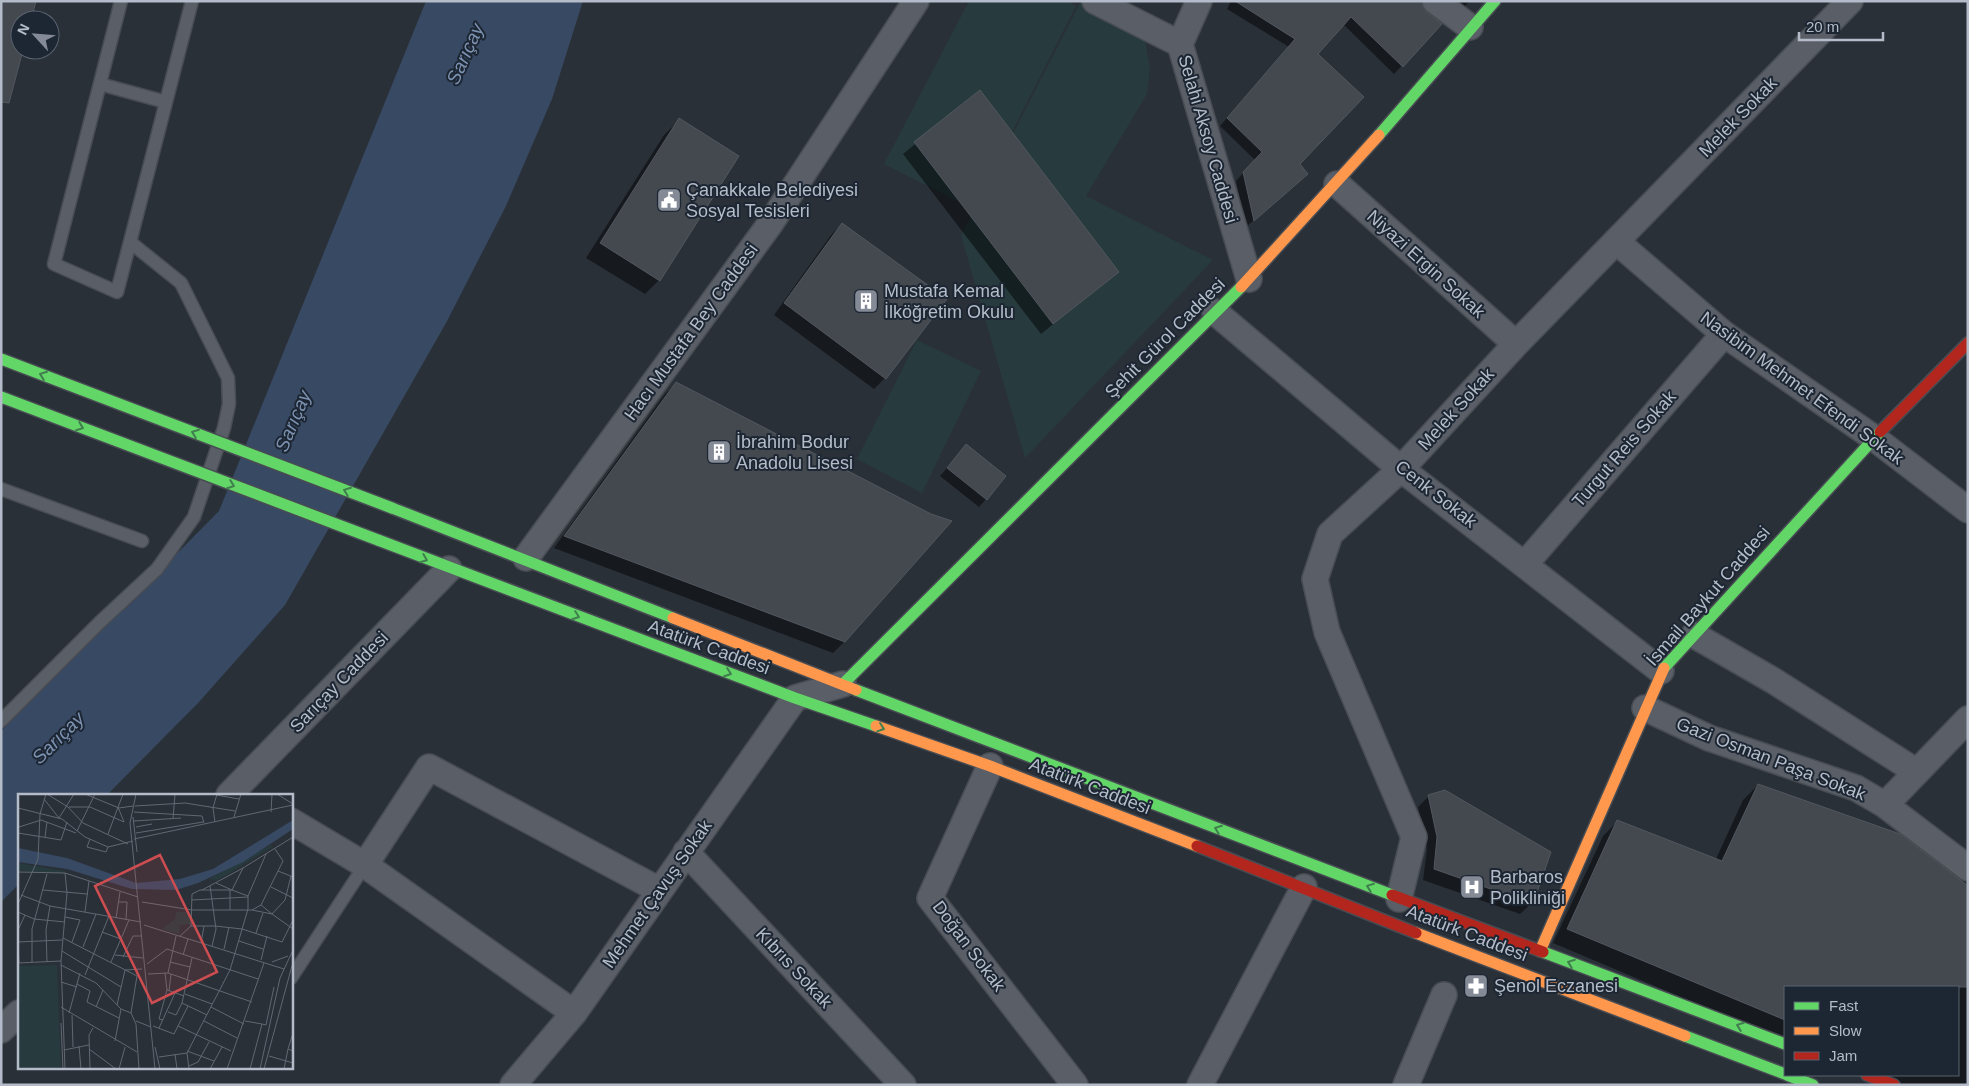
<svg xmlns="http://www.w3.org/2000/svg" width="1969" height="1086" font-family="Helvetica,sans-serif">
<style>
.green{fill:#273a3e}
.water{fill:#384963}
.shadow{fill:#0007}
.building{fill:#444950;stroke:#52575f}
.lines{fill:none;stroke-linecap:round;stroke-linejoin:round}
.lane-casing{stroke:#484c53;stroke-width:15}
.street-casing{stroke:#484c53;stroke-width:28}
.fast-casing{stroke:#484c53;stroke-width:14}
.slow-casing{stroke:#484c53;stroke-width:14}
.jam-casing{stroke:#484c53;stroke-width:14}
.lane{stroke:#5a5e66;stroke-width:12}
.street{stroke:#5a5e66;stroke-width:25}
.fast{stroke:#63d668;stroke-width:11}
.slow{stroke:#ff974d;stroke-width:11}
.jam{stroke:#b3261e;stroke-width:11}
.fast-bridge-casing{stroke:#484c53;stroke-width:14;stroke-linecap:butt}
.fast-bridge{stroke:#63d668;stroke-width:11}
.oneway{stroke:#407e4e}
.labels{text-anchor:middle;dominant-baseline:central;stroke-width:4;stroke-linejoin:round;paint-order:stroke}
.street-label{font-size:18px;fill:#b4bcc9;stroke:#1d2633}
.poi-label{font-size:18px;fill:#b4bcc9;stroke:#1d2633;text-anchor:start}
.water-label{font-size:19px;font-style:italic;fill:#7c92b1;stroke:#1d2633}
.inset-road{fill:none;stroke:#616872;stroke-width:1}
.view{fill:#ce4d50;fill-opacity:0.15;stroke:#ce4d50;stroke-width:2.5}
.inset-edge{fill:none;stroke:#b4bcc9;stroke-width:2.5}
</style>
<rect width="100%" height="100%" fill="#2a3038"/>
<path class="green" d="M969 1H1067L1076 6 973 209 884 164Z
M1081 1H1107L1144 34 1150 69 1147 94 1086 196 1213 260 1025 458 961 235Z
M917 340 981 371 922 493 857 459Z"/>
<path class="water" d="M426 1H583L552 99 506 206 446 323 285 605 199 702 107 795H19V884L1 902V731L219 511Z"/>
<path class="shadow" d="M1231 1H1420L1421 8 1440 24 1394 74 1343 24 1316 54 1299 164 1307 174 1246 227 1236 181 1255 160 1220 126 1289 47 1227 9Z
M1440 1H1470L1458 13Z
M980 92 1118 272 1041 334 903 154Z
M679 120 659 280 645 294 586 258 664 135Z
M842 224 885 378 874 389 774 315 831 235Z
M676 383 931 515 844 642 833 653 554 548 665 394Z
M966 446 986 499 979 507 940 476Z
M1758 785 1968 887V1085H1891L1867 1075H1958V987H1785V1041L1553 943 1603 836 1618 821 1716 859 1743 800Z
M1429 796 1532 903 1520 914 1423 880 1427 849 1418 807Z"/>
<path class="building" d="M1 1H36L31 20H20V50H23L9 103 1 102Z
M1235 1H1421L1426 12 1442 24 1403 67 1351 17 1318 54 1364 97 1300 164 1308 174 1254 221 1243 172 1262 152 1227 118 1295 39Z
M980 90 1119 272 1053 324 914 142Z
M679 118 739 156 660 281 600 243Z
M842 223 947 299 886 379 784 303Z
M676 382 931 514 952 521 845 642 564 536Z
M966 444 1006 476 987 500 947 468Z
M1758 784 1900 834 1968 886V987H1785V1020L1567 929 1617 820 1722 861Z
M1445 790 1551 852 1533 904 1434 869 1437 837 1428 795Z"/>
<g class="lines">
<defs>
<path id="lane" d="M121 1 54 264 117 292 130 242
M100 84 166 102
M1 489 142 541
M1 721 99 623 157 569 194 517 224 428 229 404 228 378 181 283 130 242 192 1
M291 978 365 865"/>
<path id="street" d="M1095 1 1180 44
M1199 1 1180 44 1249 279
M1435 1 1470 27
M1337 184 1516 344
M1617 242 1724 334 1874 438 1968 510
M1215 312 1401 469 1661 671
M526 558 770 224 916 1
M1525 564 1724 334
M1694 635 1774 681 1917 772
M1645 708 1709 738 1856 788 1885 805 1968 868
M990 766 930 898 1075 1085
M229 795 449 569
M1885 805 1968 719
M291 821 365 865 574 1013
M686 852 903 1085
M365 865 429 767 659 890
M1399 899 1414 837 1327 632 1315 579 1330 534 1401 469 1516 344 1850 1
M1 1030 19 1013
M513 1085 574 1013 795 698 843 684
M1200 1085 1304 887
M1406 1085 1444 995"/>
<path id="fast" d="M1379 135 1495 1
M392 508 673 618
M378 540 795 698 876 726
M1664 668 1880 432
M843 684 1241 287
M856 690 1392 895
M1543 952 1785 1044
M1685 1036 1785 1074
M1787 1075 1813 1085"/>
<path id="slow" d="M1241 287 1379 135
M673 618 856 690
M876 726 990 766 1197 846
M1416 933 1685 1036
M1540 951 1664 668"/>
<path id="jam" d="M1880 432 1968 343
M1197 846 1416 933
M1392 895 1543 952
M1867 1075 1894 1085"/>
</defs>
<use href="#lane" class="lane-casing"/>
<use href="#street" class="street-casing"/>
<use href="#fast" class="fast-casing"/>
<use href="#slow" class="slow-casing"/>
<use href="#jam" class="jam-casing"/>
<use href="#lane" class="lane"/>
<use href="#street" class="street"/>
<use href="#fast" class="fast"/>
<use href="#slow" class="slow"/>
<use href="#jam" class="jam"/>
<defs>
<path id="fast-bridge" d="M1 359 392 508
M1 397 378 540"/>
</defs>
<use href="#fast-bridge" class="fast-bridge-casing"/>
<use href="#fast-bridge" class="fast-bridge"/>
</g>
<defs><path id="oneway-chevron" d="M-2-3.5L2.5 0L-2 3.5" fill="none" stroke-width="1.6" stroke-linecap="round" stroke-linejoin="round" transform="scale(1.25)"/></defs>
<g class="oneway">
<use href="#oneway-chevron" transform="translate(43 375) rotate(-159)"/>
<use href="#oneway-chevron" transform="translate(80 427) rotate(21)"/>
<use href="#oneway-chevron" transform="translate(195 433) rotate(-159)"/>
<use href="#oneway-chevron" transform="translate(231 485) rotate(21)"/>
<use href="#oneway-chevron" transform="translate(347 491) rotate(-159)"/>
<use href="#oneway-chevron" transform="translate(424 559) rotate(22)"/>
<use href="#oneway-chevron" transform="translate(576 616) rotate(20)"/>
<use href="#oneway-chevron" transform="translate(728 673) rotate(20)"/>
<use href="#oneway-chevron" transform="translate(881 728) rotate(19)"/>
<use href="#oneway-chevron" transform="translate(1218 829) rotate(-159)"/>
<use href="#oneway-chevron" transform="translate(1370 887) rotate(-159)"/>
<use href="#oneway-chevron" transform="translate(1571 963) rotate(-159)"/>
<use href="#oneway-chevron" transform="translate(1740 1026) rotate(-159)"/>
</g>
<defs>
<symbol id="civic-square" viewBox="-11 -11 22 22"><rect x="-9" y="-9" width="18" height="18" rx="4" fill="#848b96" stroke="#1d2633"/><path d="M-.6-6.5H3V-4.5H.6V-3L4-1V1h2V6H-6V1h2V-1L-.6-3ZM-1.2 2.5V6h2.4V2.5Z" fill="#fff"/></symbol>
<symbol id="building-square" viewBox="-11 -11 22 22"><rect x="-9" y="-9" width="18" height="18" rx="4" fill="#848b96" stroke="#1d2633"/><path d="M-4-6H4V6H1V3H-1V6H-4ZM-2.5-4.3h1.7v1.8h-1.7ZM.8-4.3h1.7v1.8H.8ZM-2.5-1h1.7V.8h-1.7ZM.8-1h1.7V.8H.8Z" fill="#fff"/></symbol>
<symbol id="hospital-square" viewBox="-11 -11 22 22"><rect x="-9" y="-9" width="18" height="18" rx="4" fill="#848b96" stroke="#1d2633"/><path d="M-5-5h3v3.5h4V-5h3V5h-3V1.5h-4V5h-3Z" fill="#fff"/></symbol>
<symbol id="pharmacy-square" viewBox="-11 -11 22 22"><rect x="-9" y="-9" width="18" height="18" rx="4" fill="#848b96" stroke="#1d2633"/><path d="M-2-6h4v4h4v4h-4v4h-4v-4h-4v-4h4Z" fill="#fff"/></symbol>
</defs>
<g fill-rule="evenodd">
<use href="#civic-square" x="655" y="186" width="28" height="28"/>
<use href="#building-square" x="852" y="287" width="28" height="28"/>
<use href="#building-square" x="705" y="438" width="28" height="28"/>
<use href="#hospital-square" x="1458" y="873" width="28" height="28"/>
<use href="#pharmacy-square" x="1462" y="972" width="28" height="28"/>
</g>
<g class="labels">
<g class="street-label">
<text transform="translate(1738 117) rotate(-46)">Melek Sokak</text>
<text transform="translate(1208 139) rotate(74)">Selahi Aksoy Caddesi</text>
<text transform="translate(1426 264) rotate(42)">Niyazi Ergin Sokak</text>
<text transform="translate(691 332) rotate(-54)">Hacı Mustafa Bey Caddesi</text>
<text transform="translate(1165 338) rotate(-45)">Şehit Gürol Caddesi</text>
<text transform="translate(1802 388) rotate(36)">Nasibim Mehmet Efendi Sokak</text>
<text transform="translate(1456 409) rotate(-48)">Melek Sokak</text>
<text transform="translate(1624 449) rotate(-49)">Turgut Reis Sokak</text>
<text transform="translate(1436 494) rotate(38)">Cenk Sokak</text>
<text transform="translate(1708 596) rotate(-49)">İsmail Baykut Caddesi</text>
<text transform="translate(709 647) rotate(20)">Atatürk Caddesi</text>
<text transform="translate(339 682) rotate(-46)">Sarıçay Caddesi</text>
<text transform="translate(1771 759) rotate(21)">Gazi Osman Paşa Sokak</text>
<text transform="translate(1090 786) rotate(21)">Atatürk Caddesi</text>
<text transform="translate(657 894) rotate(-55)">Mehmet Çavuş Sokak</text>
<text transform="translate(1467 933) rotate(21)">Atatürk Caddesi</text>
<text transform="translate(969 946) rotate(53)">Doğan Sokak</text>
<text transform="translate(794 968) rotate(47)">Kıbrıs Sokak</text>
</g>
<g class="poi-label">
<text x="686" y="190">Çanakkale Belediyesi<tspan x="686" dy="21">Sosyal Tesisleri</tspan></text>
<text x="884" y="291">Mustafa Kemal<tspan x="884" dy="21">İlköğretim Okulu</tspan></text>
<text x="736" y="442">İbrahim Bodur<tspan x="736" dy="21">Anadolu Lisesi</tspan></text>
<text x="1490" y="877">Barbaros<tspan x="1490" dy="21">Polikliniği</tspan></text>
<text x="1494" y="986">Şenol Eczanesi</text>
</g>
<g class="water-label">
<text transform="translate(465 54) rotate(-66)">Sarıçay</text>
<text transform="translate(293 421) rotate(-67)">Sarıçay</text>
<text transform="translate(58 738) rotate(-45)">Sarıçay</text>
</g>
</g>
<g transform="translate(18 794)">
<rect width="275" height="275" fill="#2a3038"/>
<path d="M253 51 254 53 207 82 199 86 191 85ZM0 69 46 77 47 79H17L0 76ZM158 118H173V130L162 131 161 140 144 135 157 125ZM39 171 43 275H0V172Z" fill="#273a3e"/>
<path d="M275 26V35L225 68 180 89 158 96 114 95 49 75 0 68V54L49 64 118 89 162 85 195 75Z" fill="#384963"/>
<path class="inset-road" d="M29 0 50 13 65 29 110 50M67 0 101 14 115 12M118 0 112 29 137 275M259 0 275 10M198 1 221 5M26 5 41 24 56 0M117 12 167 9 217 17M51 13H72L106 28M100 13 106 28M0 14 44 25 67 43 90 53 115 47M116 18 184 22 186 29M253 18 254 0M115 23 119 58M216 23 223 0M155 25 157 0M116 27 163 24M197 28 195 14 199 0M1 33 23 26 58 39M118 33 134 30M59 37 77 0M0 39 43 46 49 28M118 39 185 28M90 40 105 0M27 43 29 28M72 45 69 53 88 58 90 53M116 45 275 11M260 77 275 83M0 78 47 79 120 103M198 89 214 96 225 74 275 43M192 92 198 135 194 152M253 93 275 104M25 96 69 100M184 96 225 74M212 96V116M3 101 32 112 123 128M174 106 230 103M101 108H109L108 126M124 108 174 116H234L254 120 275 135M0 110 20 65 22 20 28 0M243 111 265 67 257 55M234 116 243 111 254 120 267 106 273 82M0 118 16 125 47 128M67 118 71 87M47 123 62 126 54 148M98 124 102 98M126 131 266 175M173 132 174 100 182 96H214L230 102M0 136 7 121M84 138 103 145M238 139 245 119M162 142 173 132H197L224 135 264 148 275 126M45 144 119 182 113 219 118 230 121 275M221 147 245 155M0 148 44 146M183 149 186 132M0 151 1 169M65 153 78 120M206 155 211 133M44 157 103 193M97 161 125 164M165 161 170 145M105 163 115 142H123M243 166 249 142M14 168V135L29 80M29 168 28 136 32 112M93 168 111 126M152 168 172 173M254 168 270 162M0 169 43 167M129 170 149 155 240 185M43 171 78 189 103 215 113 219M107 176 124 175M150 179 158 142M130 180 150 179 234 208M67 181 91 122M43 188 59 193M59 190 72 197 69 208 101 224M149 196 166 202M151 197 153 180M167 200 194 210M164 209 189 221M99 211 107 176M43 213 119 258M78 213 85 196M193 213 226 230M150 218 158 221 164 209 174 164M51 219 62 179M54 221 55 253M145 226 141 225 149 196 147 179M118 227 133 233M186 227 219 244M227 227 244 230 232 275M43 229 45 275M244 230 248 231 256 193M135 232 156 240 160 232 213 257M160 232 170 212M141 234 157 199M275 239 270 255 275 257M97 247 103 215M61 252 63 275M137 253 142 275M71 255 98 275M46 256 71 251M169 257 196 267M157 260 159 275M251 262 275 269M141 263 169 259M171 272 180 268 191 248M47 275 43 167 49 99 47 79M72 275 71 241 75 234M101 275 107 253M171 275 169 259 212 176 230 115V102L248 60M192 275 204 253M209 275 246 169M242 275 262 184 275 156M246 275 275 168M266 275 270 255"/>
<path class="view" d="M142 61 199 178 134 209 77 92Z"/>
<rect width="275" height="275" class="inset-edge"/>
</g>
<rect width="1969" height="1086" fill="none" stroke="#b4bcc9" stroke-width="5"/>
<rect x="1784" y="986" width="175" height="90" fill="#1d2633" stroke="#59626f"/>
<rect x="1794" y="1002" width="25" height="8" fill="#63d668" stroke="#59626f"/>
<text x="1829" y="1011" font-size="15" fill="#b4bcc9">Fast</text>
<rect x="1794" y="1027" width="25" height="8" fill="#ff974d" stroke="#59626f"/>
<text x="1829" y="1036" font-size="15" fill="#b4bcc9">Slow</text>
<rect x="1794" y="1052" width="25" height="8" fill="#b3261e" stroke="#59626f"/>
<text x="1829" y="1061" font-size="15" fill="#b4bcc9">Jam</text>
<g transform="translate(35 35) rotate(296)"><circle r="24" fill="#1d2633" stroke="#59626f"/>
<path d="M0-4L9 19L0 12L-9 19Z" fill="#848b96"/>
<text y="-8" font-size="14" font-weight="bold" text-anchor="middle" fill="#b4bcc9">N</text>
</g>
<path d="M1799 32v8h84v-8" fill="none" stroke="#b4bcc9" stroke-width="2.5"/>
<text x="1806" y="32" font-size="15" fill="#b4bcc9" stroke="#1d2633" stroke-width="4" paint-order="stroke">20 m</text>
</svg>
